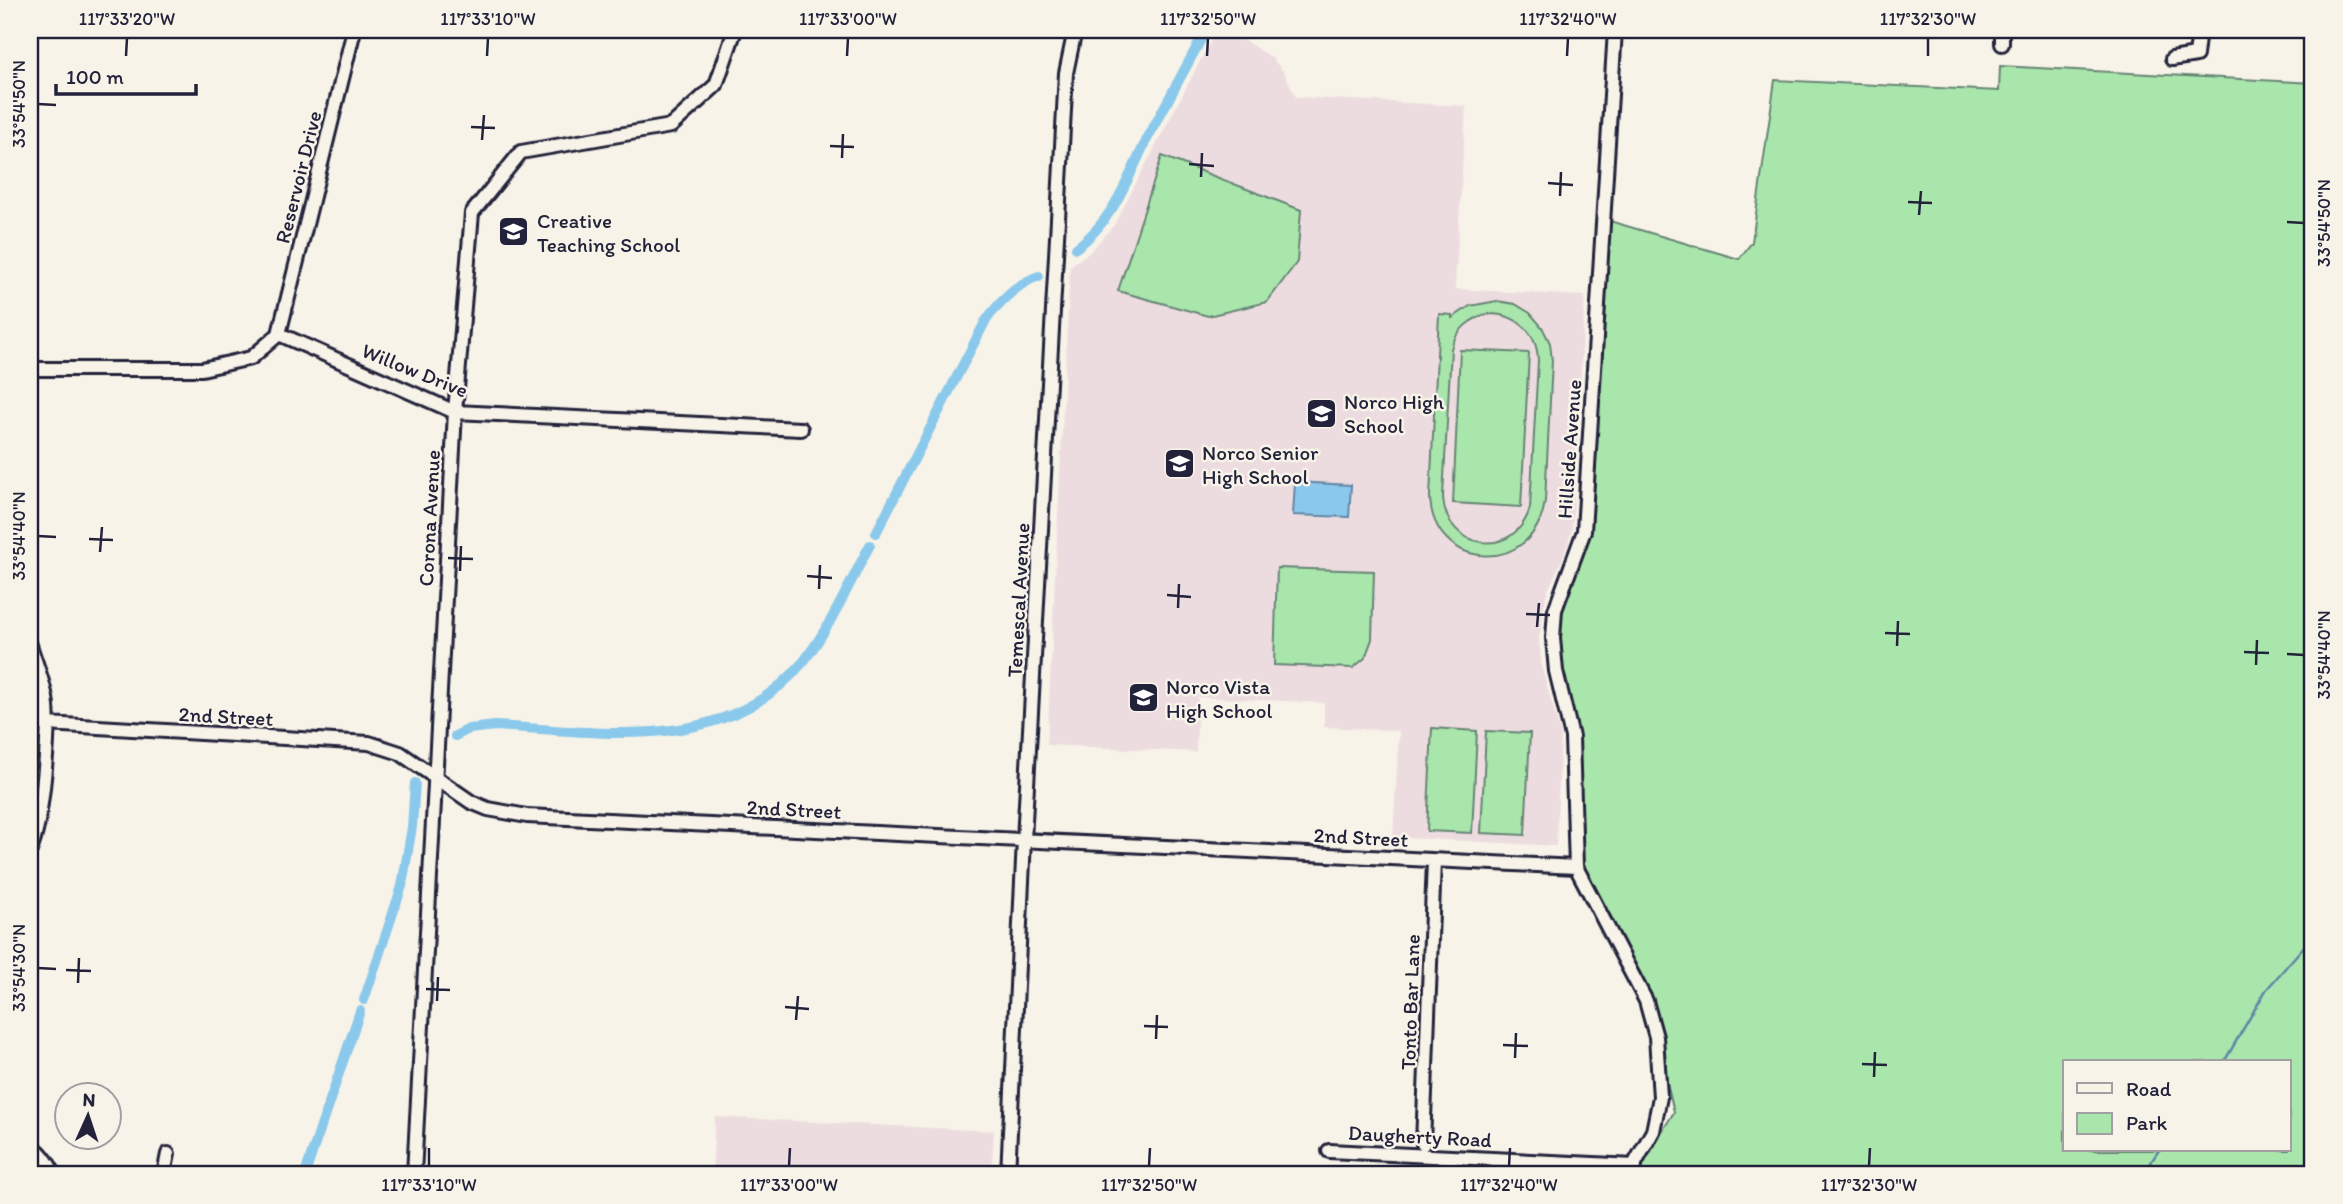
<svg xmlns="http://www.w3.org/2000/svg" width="2343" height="1204" font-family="Itim,sans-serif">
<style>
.built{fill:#eddcdf}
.green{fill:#a9e6ac;stroke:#668474;stroke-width:2;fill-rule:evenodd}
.water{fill:#8bc9ec;stroke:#6186a5;stroke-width:2}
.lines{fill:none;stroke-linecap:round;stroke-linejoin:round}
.stream{stroke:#6186a5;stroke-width:2.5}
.canal{stroke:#8bc9ec;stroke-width:10}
.minor-casing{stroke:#22223b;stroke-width:18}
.minor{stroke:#f7f3e8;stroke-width:12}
.ticks{fill:none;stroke:#22223b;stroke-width:2.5}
.labels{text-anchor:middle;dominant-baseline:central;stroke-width:5;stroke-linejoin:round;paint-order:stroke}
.street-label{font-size:21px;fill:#22223b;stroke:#f7f3e8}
.poi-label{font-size:21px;fill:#22223b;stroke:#f7f3e8;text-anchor:start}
.neatline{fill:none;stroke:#22223b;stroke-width:2.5}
.ticks-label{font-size:18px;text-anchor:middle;fill:#22223b}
</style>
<rect width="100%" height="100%" fill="#f7f3e8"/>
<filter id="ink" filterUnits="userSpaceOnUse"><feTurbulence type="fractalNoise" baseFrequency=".0143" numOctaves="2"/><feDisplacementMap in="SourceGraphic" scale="14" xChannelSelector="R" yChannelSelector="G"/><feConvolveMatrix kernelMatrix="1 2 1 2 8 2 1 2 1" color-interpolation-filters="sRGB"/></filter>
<g filter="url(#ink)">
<path class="built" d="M1216 31 1245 41 1271 57 1283 71 1296 97 1466 106 1455 289 1585 296 1572 530 1564 555 1546 595 1539 639 1542 669 1561 734 1556 846 1393 837 1399 731 1324 727V703L1198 697 1196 752 1047 745 1070 266 1091 251 1114 225Z
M715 1117 994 1131 991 1174H712Z"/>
<path class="green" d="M2000 66 2313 83V1174H1636L1674 1112 1656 1037 1576 867 1572 737 1553 638 1584 531 1603 219 1739 259 1752 242 1775 80 1999 91ZM2065 1062H2289V1150H2065Z
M1162 156 1301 210 1297 262 1267 302 1208 316 1118 291Z
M1497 301 1515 304 1530 313 1542 327 1550 343 1552 361 1545 501C1535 577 1432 572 1430 496L1439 314 1452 315V318L1470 306ZM1489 314C1517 314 1537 332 1538 360L1530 508C1515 560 1445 551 1443 496L1451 349C1456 330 1470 318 1489 314Z
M1460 350 1529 353 1521 507 1453 503Z
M1277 568 1374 571 1372 639 1365 658 1353 668 1274 665Z
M1432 728 1477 731 1472 833 1427 831Z
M1486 731 1530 733 1525 835 1481 833Z"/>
<path class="water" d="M1295 482 1351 485 1349 517 1293 515Z"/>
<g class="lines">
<path class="stream" d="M2224 1062 2266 990 2313 936
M2143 1174 2159 1150"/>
<path class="canal" d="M1146 141 1206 30
M1076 248C1111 223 1126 183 1144 145
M876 533 985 322C997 304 1018 283 1039 276
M455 736 469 729 495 726C602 732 727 756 804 661 831 626 849 584 870 545
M364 1000 402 886 412 827 415 783
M305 1174 360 1011"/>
<defs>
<path id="minor" d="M1615 30 1584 531 1555 610 1553 638 1556 671 1572 737 1576 867 1646 1001 1656 1037 1660 1097 1653 1131 1629 1174
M2002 44V30
M2172 59 2196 55 2199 30
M279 334 455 412 801 429
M279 334 354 30
M30 369H202L251 358 279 334
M30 645C35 662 43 680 46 698 51 725 42 825 30 850
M30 723 369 743 400 753 471 802 488 809 527 816 1576 867
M1423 1144 1434 861
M30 1145C41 1151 48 1162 54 1174
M1329 1151 1635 1166
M164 1174 168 1154
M414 1174 455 412 472 213 521 152 671 126 716 85 735 30
M1008 1174 1024 840 1066 73 1075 30"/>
</defs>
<use href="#minor" class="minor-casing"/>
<use href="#minor" class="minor"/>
</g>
</g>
<path class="ticks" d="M126 56 127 38M487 56 488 38M847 56 848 38M1207 56 1208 38M1567 56 1568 38M1928 56V38M38 104 56 105M471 127 495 128M482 140 484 115M830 146 854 147M842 158 843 134M1189 164 1214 166M1201 177 1202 153M1548 183 1573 185M1560 196 1561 172M1908 202 1932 203M1919 215 1921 191M2287 222 2304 223M38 536 56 537M89 539 113 540M100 552 102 527M448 558 473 559M460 571 461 546M807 576 832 578M819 589 820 565M1167 595 1191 597M1178 608 1179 584M1526 614 1550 615M1537 627 1539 603M1885 633 1910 634M1897 646 1898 621M2244 652 2269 653M2287 654 2304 655M2256 665 2257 640M38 968 56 969M66 970 91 971M78 983 79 958M426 989 450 990M437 1001 438 977M785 1007 809 1009M796 1020 798 996M1144 1026 1168 1027M1156 1039 1157 1015M1503 1045 1528 1046M1515 1058 1516 1033M1862 1064 1887 1065M1874 1077 1875 1052M429 1166V1148M789 1166 790 1148M1149 1166 1150 1148M1509 1166 1510 1148M1869 1166 1870 1148"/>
<defs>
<symbol id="school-square" viewBox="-11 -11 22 22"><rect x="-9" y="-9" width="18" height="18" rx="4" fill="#22223b" stroke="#f7f3e8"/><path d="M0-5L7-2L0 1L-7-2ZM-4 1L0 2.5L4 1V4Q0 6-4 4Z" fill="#fff"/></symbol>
</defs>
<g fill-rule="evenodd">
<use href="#school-square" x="496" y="214" width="35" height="35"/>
<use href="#school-square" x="1304" y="396" width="35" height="35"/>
<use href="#school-square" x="1162" y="446" width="35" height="35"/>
<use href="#school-square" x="1126" y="680" width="35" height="35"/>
</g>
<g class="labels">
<g class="street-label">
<text transform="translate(298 177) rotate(-76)">Reservoir Drive</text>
<text transform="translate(415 370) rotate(22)">Willow Drive</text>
<text transform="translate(1569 449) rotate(-86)">Hillside Avenue</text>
<text transform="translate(429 518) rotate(-87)">Corona Avenue</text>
<text transform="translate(1018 600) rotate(-87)">Temescal Avenue</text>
<text transform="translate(226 716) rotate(3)">2nd Street</text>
<text transform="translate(794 809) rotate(3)">2nd Street</text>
<text transform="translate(1361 837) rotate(3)">2nd Street</text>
<text transform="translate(1410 1002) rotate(-88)">Tonto Bar Lane</text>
<text transform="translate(1420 1136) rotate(3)">Daugherty Road</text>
</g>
<g class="poi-label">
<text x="537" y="220">Creative<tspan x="537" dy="24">Teaching School</tspan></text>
<text x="1344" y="401">Norco High<tspan x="1344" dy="24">School</tspan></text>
<text x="1202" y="452">Norco Senior<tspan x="1202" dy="24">High School</tspan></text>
<text x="1166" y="686">Norco Vista<tspan x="1166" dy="24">High School</tspan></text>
</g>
</g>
<rect width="2343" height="1204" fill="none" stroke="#f7f3e8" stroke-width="77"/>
<rect x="2063" y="1060" width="228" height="91" fill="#f7f3e8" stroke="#a29fa3" stroke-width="2"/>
<rect x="2077" y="1083" width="35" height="10" fill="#f7f3e8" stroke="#a29fa3" stroke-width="2"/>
<text x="2126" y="1096" font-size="21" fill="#22223b">Road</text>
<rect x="2077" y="1113" width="35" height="21" fill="#a9e6ac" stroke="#a29fa3" stroke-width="2"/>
<text x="2126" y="1130" font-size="21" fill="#22223b">Park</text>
<g transform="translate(88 1116) rotate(3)"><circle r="33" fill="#f7f3e8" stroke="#a29fa3" stroke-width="2"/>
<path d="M0-5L12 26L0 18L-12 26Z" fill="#22223b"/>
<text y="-10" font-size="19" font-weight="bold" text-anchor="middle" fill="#22223b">N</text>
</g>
<path d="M56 84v10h140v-10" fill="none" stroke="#22223b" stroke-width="3.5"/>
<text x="66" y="84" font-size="21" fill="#22223b" stroke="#f7f3e8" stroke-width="5" paint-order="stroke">100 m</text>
<rect x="38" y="38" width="2266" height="1128" class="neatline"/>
<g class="ticks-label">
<text x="127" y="25">117°33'20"W</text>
<text x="488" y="25">117°33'10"W</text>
<text x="848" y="25">117°33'00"W</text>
<text x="1208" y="25">117°32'50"W</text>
<text x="1568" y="25">117°32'40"W</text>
<text x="1928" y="25">117°32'30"W</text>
<text transform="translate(19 104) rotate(-90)" y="6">33°54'50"N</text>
<text transform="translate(2324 223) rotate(-90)" y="6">33°54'50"N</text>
<text transform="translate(19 536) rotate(-90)" y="6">33°54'40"N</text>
<text transform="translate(2324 655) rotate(-90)" y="6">33°54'40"N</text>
<text transform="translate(19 968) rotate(-90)" y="6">33°54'30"N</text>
<text x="429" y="1191">117°33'10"W</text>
<text x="789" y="1191">117°33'00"W</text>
<text x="1149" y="1191">117°32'50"W</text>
<text x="1509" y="1191">117°32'40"W</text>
<text x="1869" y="1191">117°32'30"W</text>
</g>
</svg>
